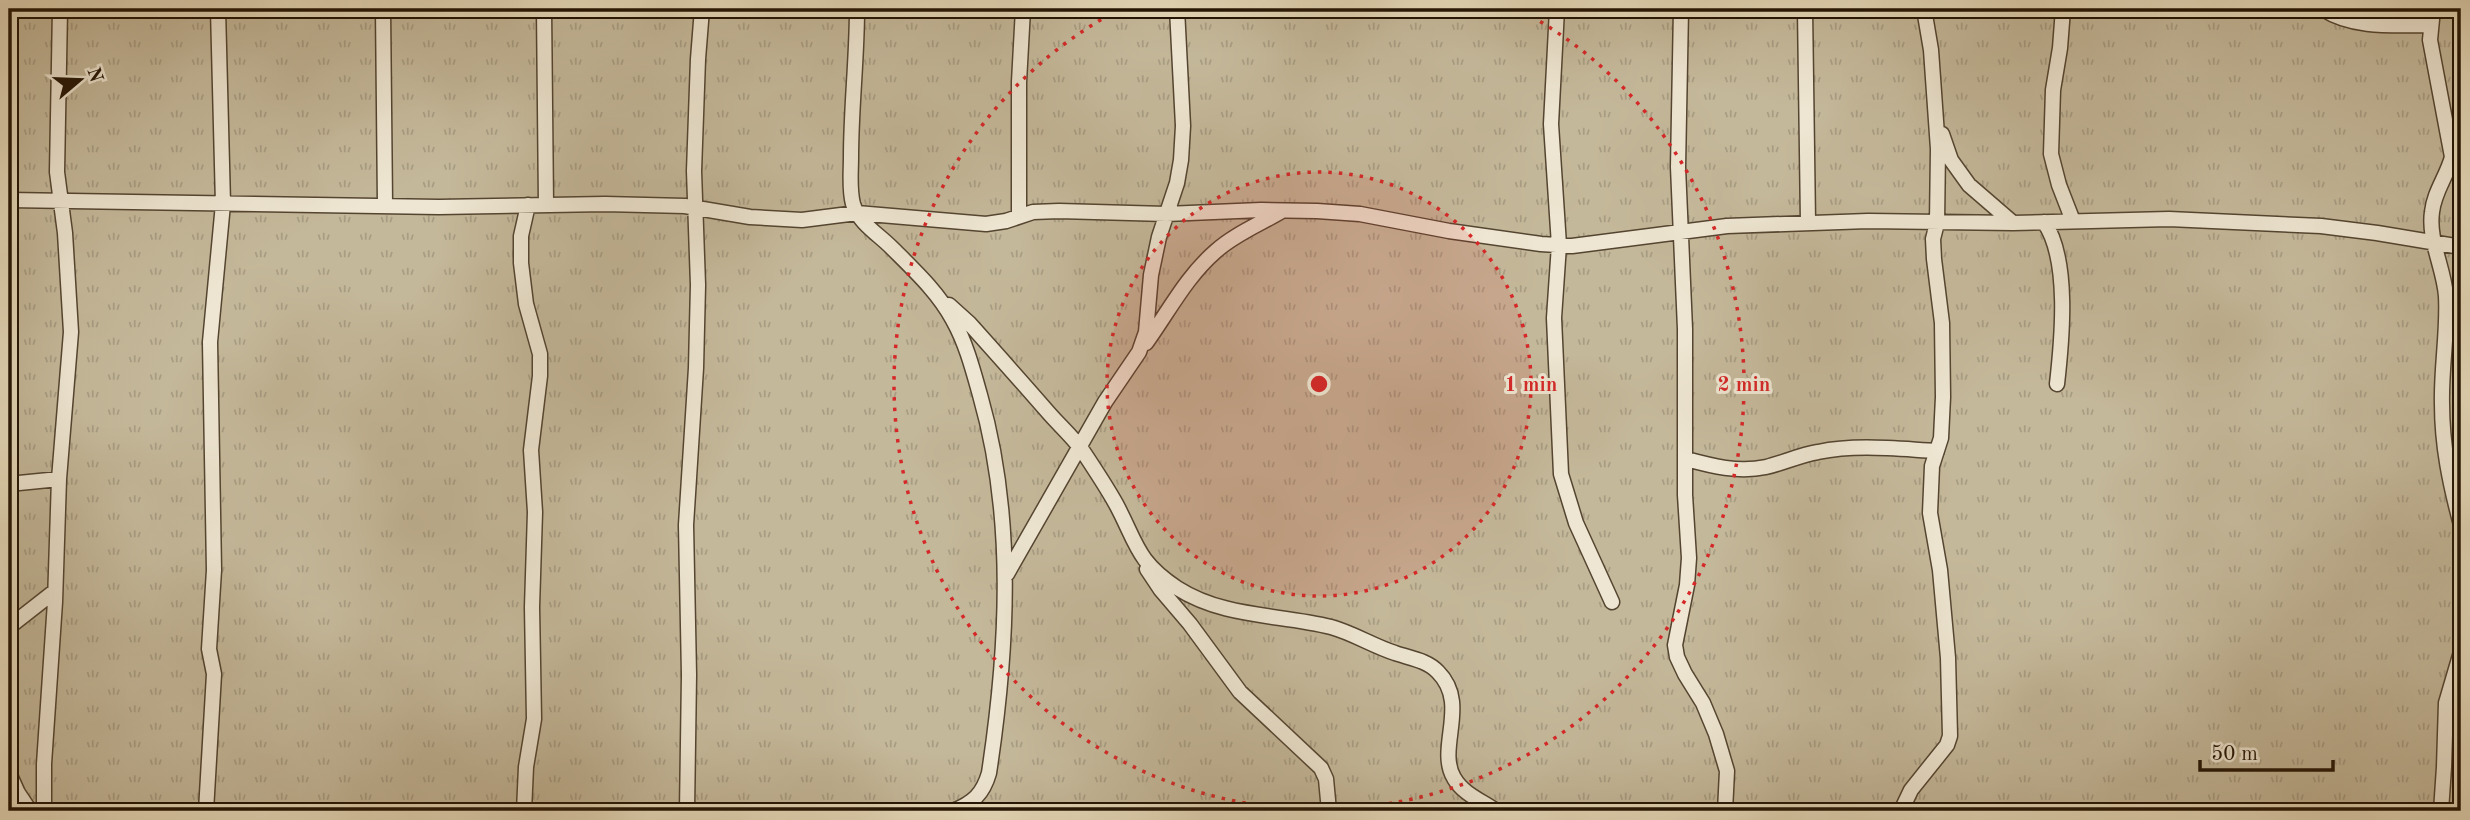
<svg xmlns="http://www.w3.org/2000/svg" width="2470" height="820" font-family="'Old Standard TT',serif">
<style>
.grass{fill:url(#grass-tufts);stroke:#74664f;stroke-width:2}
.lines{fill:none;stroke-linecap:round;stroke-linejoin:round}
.minor-casing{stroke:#544531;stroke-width:17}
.minor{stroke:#eee6d2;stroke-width:14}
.ring{fill:none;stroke:#d62828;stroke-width:3.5;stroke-dasharray:3.5 7}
.centre{fill:#d62828;stroke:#eee6d2;stroke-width:3.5}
.ring-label{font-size:21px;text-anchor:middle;font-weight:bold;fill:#d62828;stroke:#eee6d2;stroke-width:6;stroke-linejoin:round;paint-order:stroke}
</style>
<defs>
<pattern id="grass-tufts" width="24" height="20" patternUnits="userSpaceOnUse" patternTransform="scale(1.75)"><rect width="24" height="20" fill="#c4b89a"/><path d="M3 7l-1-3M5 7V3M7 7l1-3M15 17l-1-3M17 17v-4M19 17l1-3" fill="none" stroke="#a89d83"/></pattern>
</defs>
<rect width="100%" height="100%" fill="#e5d9b9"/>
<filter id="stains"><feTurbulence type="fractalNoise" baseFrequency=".00286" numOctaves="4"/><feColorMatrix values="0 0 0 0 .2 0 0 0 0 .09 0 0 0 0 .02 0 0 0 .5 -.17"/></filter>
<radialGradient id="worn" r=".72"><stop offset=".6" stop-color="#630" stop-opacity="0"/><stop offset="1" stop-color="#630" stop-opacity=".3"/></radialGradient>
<path class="grass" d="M9 9H2461V811H9Z"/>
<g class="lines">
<defs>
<path id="minor" d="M383 9 385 205
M544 9 546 205
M857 9C857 58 851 108 851 157 851 173 849 189 853 204 859 223 878 234 891 247 914 270 938 292 953 320 966 343 973 370 980 395 1015 517 1008 648 989 773 983 794 973 803 953 811
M1557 9 1551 124 1559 245 1554 318 1561 474 1576 523 1612 602
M1681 9 1678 167 1685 329V495L1689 558 1687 585 1675 645 1677 657 1685 674 1703 703 1716 734 1727 771 1725 811
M1805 9 1808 223
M2063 9 2060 48 2053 90 2051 154 2059 185 2073 221
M2323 9C2354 29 2395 25 2431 25
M2433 9 2430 40 2452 157C2447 176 2434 192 2432 212 2428 240 2444 268 2446 296 2448 332 2441 368 2442 404 2442 446 2450 484 2461 525
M1942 134 1951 160 1969 185 2013 223
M9 200 439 207 605 204 685 206 750 217 802 220 857 213 986 224 1006 221 1033 212 1059 211 1166 214 1261 210 1317 211 1360 214 1449 231 1541 244 1572 246 1727 226 1868 221 2013 223 2169 219 2321 226 2377 233 2461 247
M1019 216V82L1023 9
M2044 222C2070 259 2062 340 2057 384
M949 305 969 323C995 352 1021 381 1047 411 1058 424 1072 436 1082 450 1094 468 1106 486 1116 504 1137 543 1136 561 1177 588 1224 618 1279 614 1331 627 1353 633 1373 646 1395 653 1409 658 1427 660 1438 672 1470 704 1436 748 1454 778 1463 794 1482 801 1496 811
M1146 343C1169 311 1186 277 1216 251 1235 234 1260 224 1282 211
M1686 459C1712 466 1738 473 1766 467 1783 463 1800 455 1818 452 1857 444 1898 449 1937 451
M9 484 59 479
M1147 569 1161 590 1190 624 1240 692 1321 768 1326 779 1329 811
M1007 574 1105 402 1139 352 1146 332 1151 275 1159 237 1177 183 1181 160 1183 126 1177 9
M9 627 55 591
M9 773 18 793 30 811
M44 811V764L55 602 59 479 71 332 65 233 57 172 60 9
M206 811 214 674 209 649 214 570 210 342 223 204 218 9
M524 811 526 767 534 719 532 607 535 512 531 450 540 376V354L526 304 521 263V236L528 205
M687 811 689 675 686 525 696 368 698 285 694 171 698 59 702 9
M1901 811 1911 790 1947 745 1950 736 1948 658 1940 570 1930 513 1932 466 1941 438 1943 397 1942 323 1934 259 1933 239 1937 223 1938 149 1931 50 1924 9
M2441 811 2444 767 2446 703 2461 652"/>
</defs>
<use href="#minor" class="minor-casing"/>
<use href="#minor" class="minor"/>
</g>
<circle cx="1319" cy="384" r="212" fill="#d62828" fill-opacity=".12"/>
<g class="ring">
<circle cx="1319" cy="384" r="212"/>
<path d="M1522 11A425 425 0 1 1 1116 11"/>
</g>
<circle cx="1319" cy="384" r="10" class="centre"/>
<g class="ring-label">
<text x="1531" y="391">1 min</text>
<text x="1744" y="391">2 min</text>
</g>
<rect width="2470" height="820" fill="none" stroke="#e5d9b9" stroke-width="35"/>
<rect x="10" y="10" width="2449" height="799" fill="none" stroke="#231404" stroke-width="3.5"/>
<rect x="18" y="18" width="2435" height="785" fill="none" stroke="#231404" stroke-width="2"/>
<g transform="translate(80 80) rotate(71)" stroke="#eee6d2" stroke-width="5" paint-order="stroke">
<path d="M0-5L12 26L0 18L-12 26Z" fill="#231404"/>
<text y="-10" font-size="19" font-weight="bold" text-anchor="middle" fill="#231404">N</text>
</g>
<path d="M2200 760v10h133v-10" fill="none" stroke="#231404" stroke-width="3.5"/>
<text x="2211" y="760" font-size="21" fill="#231404" stroke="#eee6d2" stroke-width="5" paint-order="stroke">50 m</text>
<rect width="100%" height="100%" filter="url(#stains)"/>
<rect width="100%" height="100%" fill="url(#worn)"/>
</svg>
